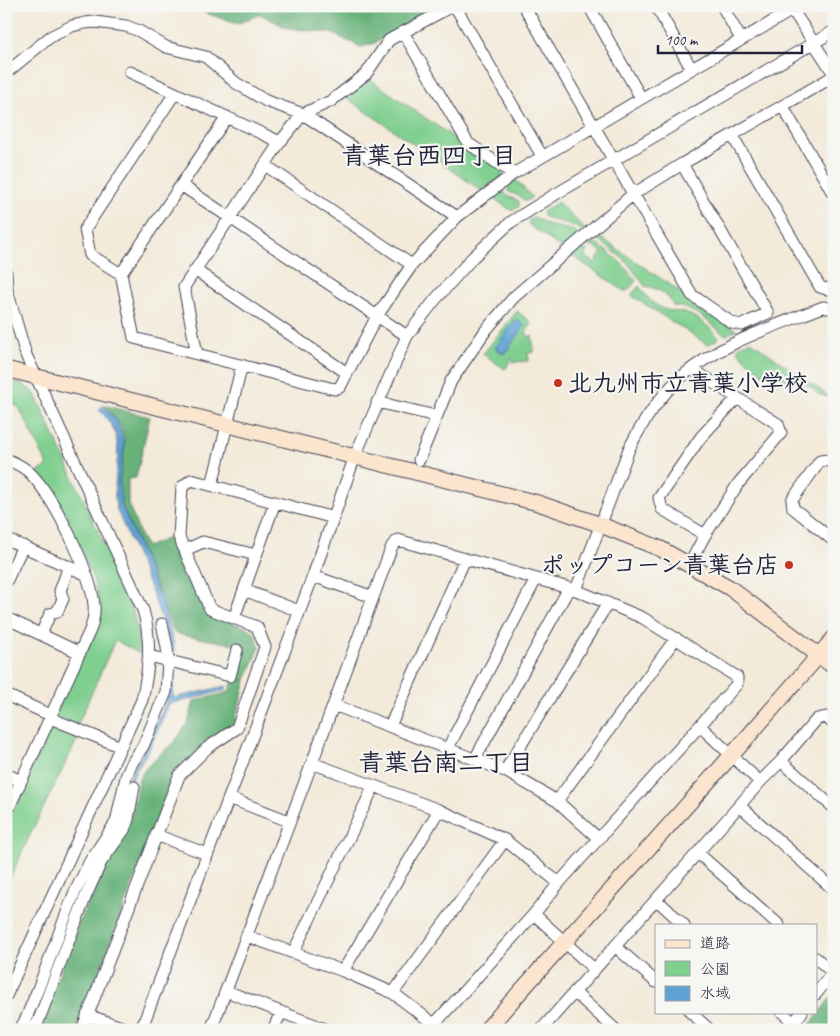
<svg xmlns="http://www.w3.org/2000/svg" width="840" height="1036" font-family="Caveat,'Klee One',sans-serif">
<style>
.green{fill:#7fcf8f;stroke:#507865}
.forest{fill:#67b27a;stroke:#446a5a}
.water{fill:#60a2d4;stroke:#416288}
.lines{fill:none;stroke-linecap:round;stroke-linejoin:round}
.street-casing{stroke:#414053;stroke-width:13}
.secondary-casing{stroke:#414053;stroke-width:17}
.street{stroke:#fff;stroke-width:11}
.secondary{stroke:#fbe5cf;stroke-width:15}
.poi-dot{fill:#c8321e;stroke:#f6f6f2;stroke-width:2}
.labels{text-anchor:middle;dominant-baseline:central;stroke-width:4.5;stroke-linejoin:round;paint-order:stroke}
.poi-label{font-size:24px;font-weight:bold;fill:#22223b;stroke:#f6f6f2;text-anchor:start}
.neighbourhood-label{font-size:25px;font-weight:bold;fill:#22223b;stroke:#f6f6f2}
</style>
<rect width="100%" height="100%" fill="#f6f6f2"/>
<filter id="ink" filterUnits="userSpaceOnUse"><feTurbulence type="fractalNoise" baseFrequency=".02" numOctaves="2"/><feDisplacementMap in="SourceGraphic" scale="10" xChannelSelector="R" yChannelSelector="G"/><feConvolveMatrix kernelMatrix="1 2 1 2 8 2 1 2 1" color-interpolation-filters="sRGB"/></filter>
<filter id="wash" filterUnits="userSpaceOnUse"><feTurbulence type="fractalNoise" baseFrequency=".0096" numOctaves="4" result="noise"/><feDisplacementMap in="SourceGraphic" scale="20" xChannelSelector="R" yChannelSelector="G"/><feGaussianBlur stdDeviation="1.12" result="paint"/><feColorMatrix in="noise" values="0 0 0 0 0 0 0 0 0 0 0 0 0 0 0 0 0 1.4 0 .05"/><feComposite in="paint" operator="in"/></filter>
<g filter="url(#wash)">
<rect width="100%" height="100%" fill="#f3ead9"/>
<path class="green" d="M368 78 502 171V177L482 191 345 97Z
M514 178 532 197 527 201H524L519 196 509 192 506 184Z
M499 189 503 190 507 196 519 201V207L512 211 490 196Z
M558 202 585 229 581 230C570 222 555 222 543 216L542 212Z
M535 217 546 224 574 231 577 233 578 236 565 247H560L529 225V220Z
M593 233H594L736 330 727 335 722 333C707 320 693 307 673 306 669 294 657 288 645 286L627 262 595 237Z
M586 240H590C609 251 623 263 636 281L627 291H624L570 254 578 247 588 251 585 256 595 263 602 252 592 245 591 247 584 244Z
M639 286C648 299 655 308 671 311 678 312 684 312 690 315 701 320 710 328 718 336V339L708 345 632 296V294Z
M517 311 532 323 526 332 529 337 532 336 534 352 528 353 529 361 513 362 512 359H510V362L505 369 483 354Z
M751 341 833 399 818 394 813 388 800 381H788L777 383 755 369 738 351V347Z
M6 380 22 384 35 394 131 604 138 632 140 654 115 640 77 726 55 716 99 606 94 581 68 520 36 473 48 466 19 407 6 402Z
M53 722 80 734 30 835 6 887V825Z"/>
<path class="forest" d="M186 6H437L375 43 361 47 331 33 287 28 260 14 237 24Z
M103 405 150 417 136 478 128 479V503L141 537 147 547 173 536 208 613 250 629 254 633 260 647 246 680 233 678 238 645 181 635 173 631C162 598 148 567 135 535 130 523 122 510 120 496 115 456 142 441 103 405Z
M233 680 246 681 233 726 174 775 77 1030H37L101 868 130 821 138 781 146 767 175 741 188 723 194 701 229 692Z
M834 993V1030H806Z"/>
<path class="water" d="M516 319 525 326 504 354 495 348Z
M102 406 115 418 121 432 124 445 119 481 121 504 161 599 174 644 173 698 226 686V690L169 704 150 748 138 767 132 780 128 796 36 1013 27 1030H23L78 894 127 783 167 700 164 626 151 590 116 508C110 468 132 441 99 410Z"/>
</g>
<g filter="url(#ink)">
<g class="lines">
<defs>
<path id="street" d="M455 6 542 156
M524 6 692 295 732 323 742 325 768 313 682 164
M589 6 641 98
M656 6 691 68
M722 6 741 39
M790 6 834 74
M403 32 468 143 513 174
M130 72 280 142
M6 73 50 37 72 26 85 23 95 22 126 26 139 31 166 47 206 57 236 83 266 101 303 114 457 217
M175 93 85 229 90 255 121 274 134 338 334 389 340 387 377 316 412 265 457 217 513 174 799 6
M783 107 834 195
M732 135 820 287 827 289 834 286
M265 165 412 265
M181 185 407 336
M195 270 347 373
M6 273 7 290 26 355 143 610C152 641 149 669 142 700L6 996
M121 274 227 117
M197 354 184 287 280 142 303 114 331 101 366 74 389 40 452 6
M377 402 436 416
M6 459C16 463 25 467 32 475 55 500 91 572 94 605 95 613 93 621 91 628L6 814
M419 460 451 381 486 330 514 297 632 195 682 164 834 76
M834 465 829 460 820 461 792 500 793 508 834 541
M212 485 242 365
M705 535 662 509 659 498 701 437 737 398
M6 539 85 574
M185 550 203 542 256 555
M689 565 705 535 738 484 781 433 778 424 692 369
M313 576 373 597
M6 582 23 546
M244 590 299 611
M576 590 629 449C642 423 658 398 680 378 720 343 775 326 823 307L834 309
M6 618 80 653
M234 618 275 502
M41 634 50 614 57 612 63 599 60 591 69 566
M149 656 230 676 237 650
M6 695 50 715 55 720 121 747
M334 705 505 771 557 801 599 839
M390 726 465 559
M700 726 760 782
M448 748 536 579
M475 759 569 588
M781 761 834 808
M312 763 439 810 505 840 559 883
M505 771 608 603
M6 774 21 781
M229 798 289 821
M557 801 676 638
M740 806 834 890
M156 835 207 854
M698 853 779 925
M657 900 684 925
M534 914 594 969
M247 936 343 971 393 993 434 1024
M615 946 656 982
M293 953 374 786
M816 958 833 973
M343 971 439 810
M226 991 328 1030
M574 992 616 1030
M393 993 505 840
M816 994 834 971
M690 1012 710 1030
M782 1012 794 1023
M87 1015 130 1030
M19 1030 25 1021 38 989 74 894 90 861 116 822 126 777 132 763 143 746 166 692 168 661 167 647 162 624
M32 1030 38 1022 85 898 101 862 124 830 128 819 134 787
M82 1030 179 776 207 748 237 728 265 647 257 627 210 609 179 537 182 487 191 480 334 518
M141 1030 313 576 355 456 407 336 435 300 473 257 511 222 556 194 834 31
M211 1030 312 763 392 546 398 540 576 590 643 618 737 677V684L559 883 534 914 429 1030
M273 1030 281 1012
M541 1030 760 782 781 761 817 719 826 717 834 724
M789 1030 802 1012"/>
<path id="secondary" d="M6 369 538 503 601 525 661 549 730 588 834 667
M486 1030 731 756 834 638"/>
</defs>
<use href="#street" class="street-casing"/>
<use href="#secondary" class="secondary-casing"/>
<use href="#street" class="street"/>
<use href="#secondary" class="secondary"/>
</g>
</g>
<g class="poi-dot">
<circle cx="558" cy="383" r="5"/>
<circle cx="789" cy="565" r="5"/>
</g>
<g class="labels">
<g class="poi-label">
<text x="568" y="383">北九州市立青葉小学校</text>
<text x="779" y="565" text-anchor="end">ポップコーン青葉台店</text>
</g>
<g class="neighbourhood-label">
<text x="429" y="156">青葉台西四丁目</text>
<text x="446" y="763">青葉台南二丁目</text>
</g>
</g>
<rect width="840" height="1036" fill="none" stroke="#f6f6f2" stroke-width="25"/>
<rect x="655" y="924" width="162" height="90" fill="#f6f6f2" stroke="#a1a1a9"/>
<rect x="665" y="940" width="25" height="8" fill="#fbe5cf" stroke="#a1a1a9"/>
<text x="700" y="948" font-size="15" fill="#22223b">道路</text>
<rect x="665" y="961" width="25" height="15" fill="#7fcf8f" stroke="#a1a1a9"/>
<text x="700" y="974" font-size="15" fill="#22223b">公園</text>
<rect x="665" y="986" width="25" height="15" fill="#60a2d4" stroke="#a1a1a9"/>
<text x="700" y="998" font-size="15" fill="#22223b">水域</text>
<path d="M658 45v8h144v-8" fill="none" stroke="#22223b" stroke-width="2.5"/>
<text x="665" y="45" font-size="15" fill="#22223b" stroke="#f6f6f2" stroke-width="4" paint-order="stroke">100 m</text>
</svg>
